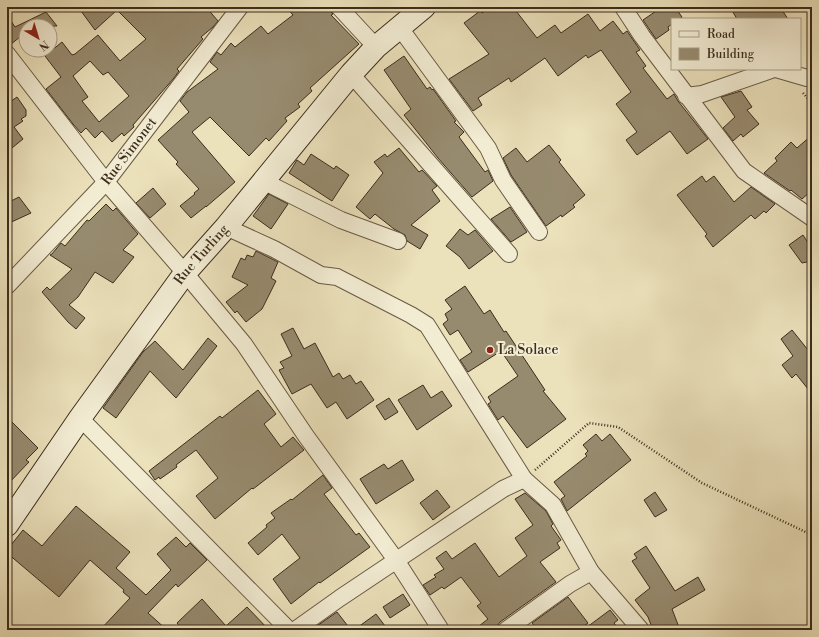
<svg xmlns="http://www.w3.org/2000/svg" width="819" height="637" font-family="'Libre Bodoni',serif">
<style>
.building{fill:#978b6f;stroke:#3c2d1d;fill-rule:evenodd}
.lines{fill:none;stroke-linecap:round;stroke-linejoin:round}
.street-casing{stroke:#685a44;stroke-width:18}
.secondary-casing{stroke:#3c2d1d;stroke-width:24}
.path{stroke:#3c2d1d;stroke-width:2.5;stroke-dasharray:1 2;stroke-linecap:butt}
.street{stroke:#f2ecd3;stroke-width:16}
.secondary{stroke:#f2ecd3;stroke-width:22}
.poi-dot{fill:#8f2418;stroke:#f2ecd3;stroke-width:1.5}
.labels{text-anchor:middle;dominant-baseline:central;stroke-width:4;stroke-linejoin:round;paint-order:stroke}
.street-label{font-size:14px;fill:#3c2d1d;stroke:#f2ecd3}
.poi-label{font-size:14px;fill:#3c2d1d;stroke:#f2ecd3;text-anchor:start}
</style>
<rect width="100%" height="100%" fill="#ebe1bb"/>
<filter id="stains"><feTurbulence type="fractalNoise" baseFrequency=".005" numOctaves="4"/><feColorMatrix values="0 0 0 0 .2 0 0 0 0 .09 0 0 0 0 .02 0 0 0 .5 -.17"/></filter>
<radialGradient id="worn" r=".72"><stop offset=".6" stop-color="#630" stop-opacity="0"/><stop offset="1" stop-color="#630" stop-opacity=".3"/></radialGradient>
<path class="building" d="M78 7H206L218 21 213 27 201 37 203 39 177 69 179 71 174 78 133 125 134 127 124 136 122 133 112 142 102 131 95 138 86 128 81 133 73 124 46 89 61 77 45 56 62 42 72 55 75 54 98 35 120 61 146 39 117 10 95 30ZM90 61 103 75 108 72 129 96 99 122 82 101 88 97 73 76Z
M286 7H327L333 14 331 15 359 44 310 88 312 91 298 104 300 107 285 118 287 121 269 141 266 138 249 156 210 117 192 132 235 182 206 207V206L191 218 180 206 195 194 194 193 199 189 176 164 178 162 158 140 189 112 180 101 187 92 218 69 210 62 217 52 221 55 231 43 235 47 261 26 268 34 293 15Z
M490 7H513L537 38 555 25 561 33 588 14 600 31 613 21 623 34 627 31 640 50 636 52 646 66 643 68 667 99 674 94 678 101 708 139 687 154 670 131 637 155 626 140 637 132 616 104 631 92 601 50 588 58 586 55 558 76 545 58 511 82 509 78 478 98 482 105 473 111 449 79 489 54 464 23 480 11 482 13Z
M662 7H675L682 17 679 19H672V24L668 27 669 30 656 39 643 20Z
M730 7H780L788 19H737Z
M46 12 57 26H26V32L10 45H7V15L15 27Z
M404 56 427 89 430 87 432 90 433 89 456 121 454 122 464 132 459 137 485 172 488 170 493 181 472 197 438 158 404 115 411 109 384 70Z
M741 91 752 107 747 110 759 124 743 137 741 134 733 141 723 128 735 117 721 97Z
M17 97 26 110V116L21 119 23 121 14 127 23 139 7 152V104Z
M812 135V190L802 199 791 190 790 191 764 173 777 161 775 158 791 142 797 148Z
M549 145 561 160 559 162 585 195 573 205 575 207 562 217 561 215 546 226 511 175 503 158 516 148 527 162Z
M399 148 419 172 422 170 437 186 432 190 440 201 411 225 428 235 420 249 407 241 405 235 394 229 375 214 370 219 356 207 383 173 374 162 385 154 387 157Z
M311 154 334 169 336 166 349 175 332 201 289 173 297 160 304 165Z
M702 176 706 182 714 176 734 202 751 187 775 204 766 213 764 211 755 219 751 215 713 247 705 236 707 234 677 195Z
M153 188 166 204 150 218 136 203Z
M269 194 288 204 271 229 253 216Z
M19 197 31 213 7 224V203Z
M106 204 113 211 116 208 138 234 123 250 134 257 113 283 95 272 78 297 69 305 85 318 76 329 68 322 42 292 47 287 50 290 72 269 50 255 52 254 61 243 65 246 87 220 89 221Z
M510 207 527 232 511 242 491 219Z
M460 229 468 235 475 230 493 251 469 269 460 257 446 246Z
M803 235 812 249V261L802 263 789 245Z
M256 251 278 262 271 278 276 281 262 309 246 322 237 311 235 313 226 302 248 285 232 277 241 258 245 260 247 255 253 257Z
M465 286 484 314 490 310 504 332 506 331 545 390 543 391 566 419 527 448 503 416 498 420 488 404 491 402 488 397 518 376 501 351 468 372 460 360 472 352 458 330 450 335 443 324 448 320 445 314 452 309 445 300Z
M293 328 304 349 315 343 333 377 339 373 343 379 350 375 356 384 361 381 374 400 347 419 336 402 327 408 311 384 292 394 279 370 284 368 280 362 292 356 281 334Z
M792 330 812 355V394L796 374 792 378 782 365 793 356 781 339Z
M208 338 217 346 176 398 150 371 116 418 103 408 143 352 155 341 183 370Z
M423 385 431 398 442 391 452 406 417 430 398 400Z
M258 390 276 414 264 424 281 447 293 437 304 450 253 489 252 488 215 519 196 496 218 478 196 450 176 465 177 467 160 479 159 477 155 480 149 471 220 416 222 418Z
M389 398 398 412 385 420 376 406Z
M7 417 38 448 26 460 29 462 7 485Z
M596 434 602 441 610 434 631 460 567 511 561 499 565 496 554 482 587 456 585 454 588 451 583 445Z
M402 460 414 480 376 504 360 479 384 464 388 469Z
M323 475 332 488 324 494 356 535 359 533 370 547 320 583 319 582 291 604 273 579 300 558 282 534 258 555 248 543 267 527 266 525 275 518 271 513 291 499 292 500Z
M437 490 450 507 433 520 420 503Z
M655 492 667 510 655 517 644 500Z
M525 493 546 511 553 524 551 526 561 540 557 543 560 548 540 562 556 582 500 622 494 630H474L488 619 477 606 481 603 461 577 444 589 442 587 430 595 423 585 436 577 434 575 444 569 436 558 446 551 452 559 475 543 499 577 527 556 515 538 533 525 515 499Z
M76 506 130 552 116 568 146 595 171 570 157 554 176 537 186 547 190 543 207 560 178 587 176 584 148 613 167 630H100L130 598 123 592 124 590 90 560 59 597 7 553V550L23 530 42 546Z
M646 546 675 591 698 577 705 590 672 609 680 630H653L648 617 635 600 650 588 632 561 637 558 634 554Z
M403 594 410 605 390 618 383 607Z
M568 597 588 623 579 630H538L532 623Z
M202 599 226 626 247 607 269 630H183L177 623Z
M610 610 618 620 614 623 619 630H583Z
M337 612 351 630H316L314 628Z
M376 614 388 630H354Z"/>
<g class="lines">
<defs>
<g id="street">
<path d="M339 7 376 47"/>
<path d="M623 7 642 36 744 171 812 218"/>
<path d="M400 28 488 148 503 180 539 232"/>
<path d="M7 54 106 182 185 273 244 344 306 436 396 560 441 630"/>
<path d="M776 69 807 78H812"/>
<path d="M351 74 509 254"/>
<path d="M686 96 702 94 774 69"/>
<path d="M263 181 341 220 398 241"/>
<path d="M226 227 274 249 321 275 337 277 411 315 427 325 524 479"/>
<path id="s1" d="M7 286 106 182 240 7"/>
<path d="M80 418 289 630"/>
<path d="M295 630 340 598 503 489 524 479 553 505 591 572 641 630"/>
<path d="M506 630 570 584 591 572"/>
</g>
<g id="secondary">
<path id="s2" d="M7 525 80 418 185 273 226 227 351 74 376 47 424 7"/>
</g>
</defs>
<use href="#street" class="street-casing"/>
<use href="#secondary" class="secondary-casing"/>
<path class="path" d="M803 93 812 103
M535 470 589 423 618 427 702 483 812 535"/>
<use href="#street" class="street"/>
<use href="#secondary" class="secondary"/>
</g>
<circle class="poi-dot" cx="490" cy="350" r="4"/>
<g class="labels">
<g class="street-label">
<text stroke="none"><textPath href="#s1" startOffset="182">Rue Simonet</textPath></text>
<text stroke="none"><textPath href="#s2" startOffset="333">Rue Turling</textPath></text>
</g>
<g class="poi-label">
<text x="498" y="350">La Solace</text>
</g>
</g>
<rect width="819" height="637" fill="none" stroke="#ebe1bb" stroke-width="24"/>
<rect x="8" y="8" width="803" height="621" fill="none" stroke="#3c2d1d" stroke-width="2"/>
<rect x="12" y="12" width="795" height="613" fill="none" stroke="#3c2d1d"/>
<rect x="671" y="18" width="130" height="52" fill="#f2ecd3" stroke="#a9a08a"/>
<rect x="679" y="31" width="20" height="6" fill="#f2ecd3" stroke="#a9a08a"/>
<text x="707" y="38" font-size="12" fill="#3c2d1d">Road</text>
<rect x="679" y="48" width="20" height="12" fill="#978b6f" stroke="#a9a08a"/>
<text x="707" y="58" font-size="12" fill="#3c2d1d">Building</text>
<g transform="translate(38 38) rotate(142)"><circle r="19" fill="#f2ecd3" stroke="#a9a08a"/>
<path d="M0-3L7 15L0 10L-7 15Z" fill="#8f2418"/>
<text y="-6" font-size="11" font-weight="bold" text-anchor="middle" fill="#3c2d1d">N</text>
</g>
<rect width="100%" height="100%" filter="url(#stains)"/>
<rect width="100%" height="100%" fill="url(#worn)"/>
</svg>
